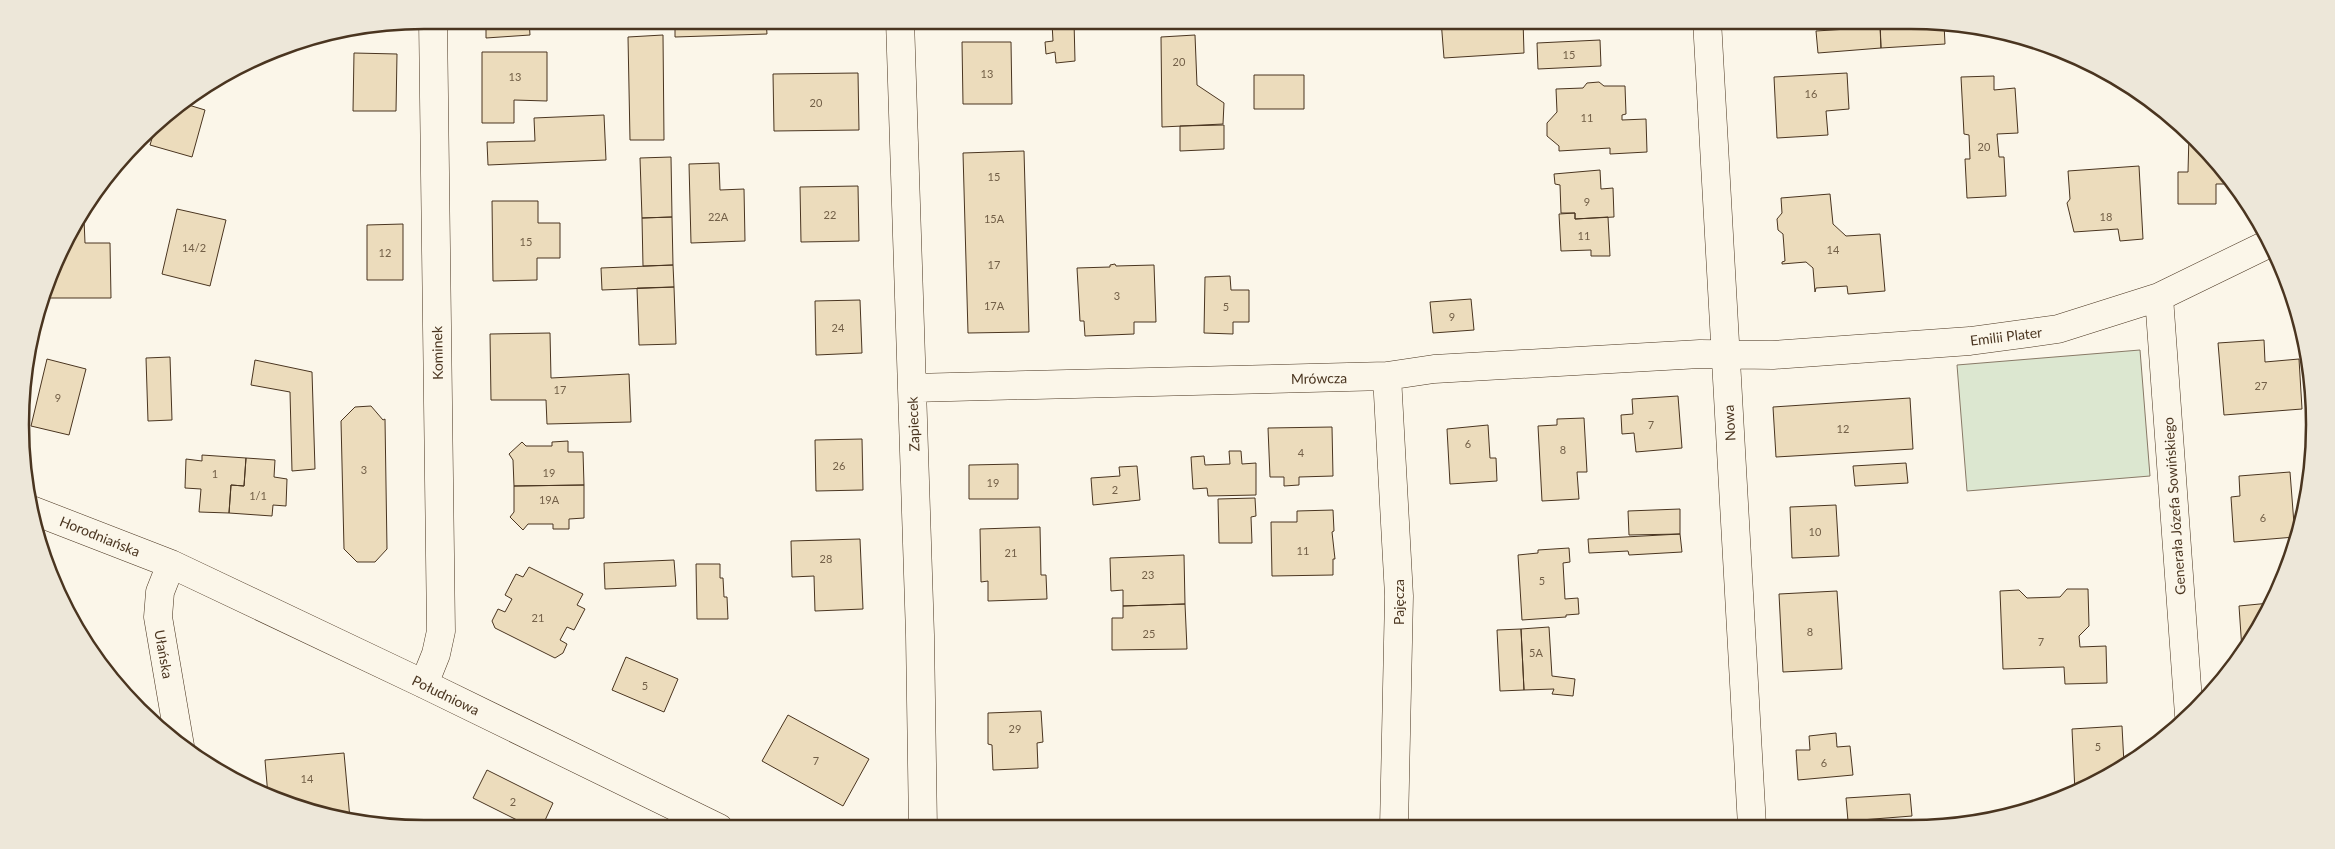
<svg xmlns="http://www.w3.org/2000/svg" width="2335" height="849" font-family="Lato,sans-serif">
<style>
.green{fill:#dce7d0;stroke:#887966}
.building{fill:#ecdcbc;stroke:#4a3520}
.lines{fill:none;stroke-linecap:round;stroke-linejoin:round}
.street-casing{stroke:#4a3520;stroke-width:29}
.street{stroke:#fbf6e9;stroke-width:28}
.labels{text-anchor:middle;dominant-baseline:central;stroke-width:4;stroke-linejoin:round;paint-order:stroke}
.number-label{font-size:11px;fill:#725f47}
.street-label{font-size:14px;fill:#4a3520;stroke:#fbf6e9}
.rim{fill:none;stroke:#4a3520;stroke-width:2.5}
</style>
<rect width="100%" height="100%" fill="#fbf6e9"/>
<path class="green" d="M2140 350 2150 476 1967 491 1957 365Z"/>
<path class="building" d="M486 20H529L530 35 486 38Z
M675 20H766L767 34 675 37Z
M1441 20H1523L1524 53 1444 58Z
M1880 20H1906L1944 24 1945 44 1881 48Z
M1074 21 1075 61 1056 63 1055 52 1046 54 1045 42 1053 41 1052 23Z
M1880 27 1881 48 1818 53 1816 31Z
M663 35 664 140H630L628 37Z
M1195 35 1197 85 1224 103 1223 124 1162 127 1161 37Z
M1600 40 1601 66 1538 69 1537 43Z
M962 42H1011L1012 104H963Z
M482 52H547V101L514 100V123H482Z
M354 53 397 54 396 111H353Z
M858 73 859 130 774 131 773 74Z
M1847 73 1849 109 1826 111 1828 135 1777 138 1774 77Z
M1254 75H1304V109H1254Z
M1994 76V90L2015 88 2018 133 1997 134 1999 157H2004L2006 196 1967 198 1965 159H1970L1969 135 1964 134 1961 77Z
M1599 82 1604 86H1625L1626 114 1622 115V120L1646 119 1647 152 1610 154V148L1559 151V146L1547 136V123L1557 112 1556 89 1583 88 1587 83Z
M182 103 205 110 192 157 150 145 157 122Z
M604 115 606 160 488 165 487 142 535 141 534 118Z
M1224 125V149L1180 151V126Z
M2189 134 2215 158 2234 184H2216V204H2178V172H2188Z
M1024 151 1029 332 968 333 963 153Z
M671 157 672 217 642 218 640 158Z
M719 163 720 190 744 189 745 241 691 243 689 164Z
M2139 166 2143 239 2120 241 2118 229 2074 232 2067 203 2070 199 2068 171Z
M1600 170 1601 189 1613 188 1614 217 1575 219V213H1561L1560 185 1555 184 1554 174Z
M858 186 859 241 801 242 800 187Z
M1830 194 1833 224 1846 236 1880 234 1885 291 1848 294 1847 286 1816 288 1815 292 1813 268 1806 262 1782 264V262L1785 261 1783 234 1778 230 1777 219 1782 213 1781 198Z
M492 201H538V223H560V258H537V280L493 281Z
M177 209 226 220 210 286 162 274Z
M1575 213V219L1608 217 1610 256H1591V250L1561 251 1559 214Z
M672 217 673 265 643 266 642 218Z
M77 219H84L85 243H110L111 298H41Z
M403 224V280H367V225Z
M1115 264 1116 266 1154 265 1156 322H1134V334L1085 336 1084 321H1080L1077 268 1110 267V265Z
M673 265 674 287 602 290 601 268Z
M1230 276 1231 290H1249V322H1233V334L1204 333 1205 277Z
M674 287 676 344 639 345 637 288Z
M1471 299 1474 330 1433 333 1430 302Z
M860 300 862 353 816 355 815 301Z
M550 333 551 378 629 374 631 422 547 424 546 400H491L490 334Z
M2264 340 2265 362 2299 359 2302 409 2224 415 2218 343Z
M170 357 172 420 148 421 146 358Z
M47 359 86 369 69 435 31 426Z
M255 360 312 372 315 469 292 471 290 392 251 385Z
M1678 396 1682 448 1636 452 1634 433 1622 434 1621 415 1633 414 1632 399Z
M1910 398 1913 449 1776 457 1773 407Z
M371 406 383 420 385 419 387 549 375 562H357L344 549 341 421 355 407Z
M1584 418 1587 472H1577L1579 499 1542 501 1538 426 1557 425V419Z
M1488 425 1490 458H1496L1497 481 1450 484 1447 429Z
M1332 427 1333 476 1299 477V485L1284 486V477H1270L1268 428Z
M862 439 863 490 816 491 815 440Z
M568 441V452H583L584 485 514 486 513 460 509 454 522 442 526 446H552V442Z
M1229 451H1241L1242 464 1256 463V495L1208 496 1207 488 1193 489 1191 457 1204 456 1205 465 1230 464Z
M202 455 246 458 244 486 231 485 229 513 199 512 201 489 185 488 186 459 202 461Z
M246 458 275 460 274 477 287 479 286 506 273 505 272 516 229 513 231 485 244 486Z
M1906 463 1908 483 1855 486 1853 466Z
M1018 464V499H969V465Z
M1137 466 1140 500 1093 505 1091 478 1120 476 1119 467Z
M2290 472 2295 537 2234 542 2231 497 2240 496 2239 476Z
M584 485V518L569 519V529H553V524H528L523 530 510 517 514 512V486Z
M1255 498 1256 516 1251 517 1252 543H1219L1218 499Z
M1836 505 1839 556 1792 558 1790 507Z
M1680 509V534L1629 535 1628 511Z
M1333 510 1334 531 1332 532 1335 559H1333V575L1272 576 1271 522H1297V511Z
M1040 527 1041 575H1046L1047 599 988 601V581L981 582 980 529Z
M1680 534 1682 552 1629 555 1628 551 1589 553 1588 539Z
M860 539 863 609 815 611 814 576 792 577 791 541Z
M1569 548 1570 562 1563 563 1565 599 1578 598 1579 614 1566 615V617L1522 620 1518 555 1538 553V550Z
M1184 555 1185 604 1123 606V590L1111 591 1110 558Z
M674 560 676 586 605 589 604 563Z
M696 564H720V578H723L724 597H727L728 619H697Z
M529 567 583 594 577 605 585 609 574 630 567 627 560 640 567 644 563 653 555 658 495 628 492 621 498 609 505 612 512 599 505 595 516 574 523 577Z
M2067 589H2088L2089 626 2079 636 2080 647 2106 646 2107 683 2065 684 2064 667 2003 669 2000 591 2019 590 2027 598 2060 597Z
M1837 591 1842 669 1783 672 1779 594Z
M2270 603 2261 627 2242 650 2239 606Z
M1185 604 1187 649 1112 650V618H1123V606Z
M1549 627 1552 676 1575 679 1573 696 1552 694 1554 689 1524 690 1521 629Z
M1521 629 1524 690 1500 691 1497 630Z
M626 657 678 679 664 712 612 690Z
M1041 711 1043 742 1037 743 1038 768 993 770 992 745 988 744V713Z
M788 715 869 759 843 806 762 761Z
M2122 726 2124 764 2089 787 2075 792 2072 729Z
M1836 733 1837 747 1850 746 1853 775 1798 780 1796 750H1810L1809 736Z
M344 753 350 819 320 815 268 796 265 760Z
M487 770 553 803 541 829H535L473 798Z
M1910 794 1912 816 1848 821 1846 798Z
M1267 826 1327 827H1267Z"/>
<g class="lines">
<defs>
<path id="street" d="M900 20 920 635 923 828
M1707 20 1752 826
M2159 297 2189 715
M1387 376 1399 596 1394 827
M912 388 1387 376 1434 369 1700 354 1773 355 1970 341 2058 329 2159 297 2270 243
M29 509 171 564 424 684 719 828
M171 564 160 592 158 617 180 746
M424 684 436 654 441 631 433 20"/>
</defs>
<use href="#street" class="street-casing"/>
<use href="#street" class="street"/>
</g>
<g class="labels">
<g class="number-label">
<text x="1569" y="54">15</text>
<text x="1179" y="61">20</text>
<text x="987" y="73">13</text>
<text x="515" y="76">13</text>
<text x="1811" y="93">16</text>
<text x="816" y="102">20</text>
<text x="1587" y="117">11</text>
<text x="1984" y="146">20</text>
<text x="994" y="176">15</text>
<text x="1587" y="201">9</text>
<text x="830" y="214">22</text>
<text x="718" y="216">22A</text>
<text x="2106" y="216">18</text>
<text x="994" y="218">15A</text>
<text x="1584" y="235">11</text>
<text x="526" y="241">15</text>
<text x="194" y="247">14/2</text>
<text x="1833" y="249">14</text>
<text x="385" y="252">12</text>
<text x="994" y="264">17</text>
<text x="1117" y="295">3</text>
<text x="994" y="305">17A</text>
<text x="1226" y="306">5</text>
<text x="1452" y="316">9</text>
<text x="838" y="327">24</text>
<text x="2261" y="385">27</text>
<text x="560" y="389">17</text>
<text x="58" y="397">9</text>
<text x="1651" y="424">7</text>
<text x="1843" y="428">12</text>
<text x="1468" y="443">6</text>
<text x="1563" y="449">8</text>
<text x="1301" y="452">4</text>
<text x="839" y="465">26</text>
<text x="364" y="469">3</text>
<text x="549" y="472">19</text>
<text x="215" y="473">1</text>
<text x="993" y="482">19</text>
<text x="1115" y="489">2</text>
<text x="258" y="495">1/1</text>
<text x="549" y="499">19A</text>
<text x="2263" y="517">6</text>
<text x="1815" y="531">10</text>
<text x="1303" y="550">11</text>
<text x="1011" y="552">21</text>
<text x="826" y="558">28</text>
<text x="1148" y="574">23</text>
<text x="1542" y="580">5</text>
<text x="538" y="617">21</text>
<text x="1810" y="631">8</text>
<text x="1149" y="633">25</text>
<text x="2041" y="641">7</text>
<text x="1536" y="652">5A</text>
<text x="645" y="685">5</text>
<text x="1015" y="728">29</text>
<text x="2098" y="746">5</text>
<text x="816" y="760">7</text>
<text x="1824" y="762">6</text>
<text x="307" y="778">14</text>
<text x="513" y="801">2</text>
</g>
<g class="street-label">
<text transform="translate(2006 336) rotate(-7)">Emilii Plater</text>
<text transform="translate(437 353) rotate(-91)">Kominek</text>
<text transform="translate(1319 378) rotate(-1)">Mrówcza</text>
<text transform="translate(1729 423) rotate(-93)">Nowa</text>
<text transform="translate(913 424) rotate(-92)">Zapiecek</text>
<text transform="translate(2174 506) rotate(-94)">Generała Józefa Sowińskiego</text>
<text transform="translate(100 536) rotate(22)">Horodniańska</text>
<text transform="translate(1398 602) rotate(-90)">Pajęcza</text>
<text transform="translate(164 654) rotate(80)">Ułańska</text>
<text transform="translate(446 695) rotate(26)">Południowa</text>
</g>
</g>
<path d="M0 0H2335V849H0ZM424 29H1911A395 395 0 0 1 2306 424V425A395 395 0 0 1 1911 820H424A395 395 0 0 1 29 425V424A395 395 0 0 1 424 29Z" fill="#ede7d9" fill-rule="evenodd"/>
<path class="rim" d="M424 29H1911A395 395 0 0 1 2306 424V425A395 395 0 0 1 1911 820H424A395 395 0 0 1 29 425V424A395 395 0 0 1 424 29Z"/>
</svg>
